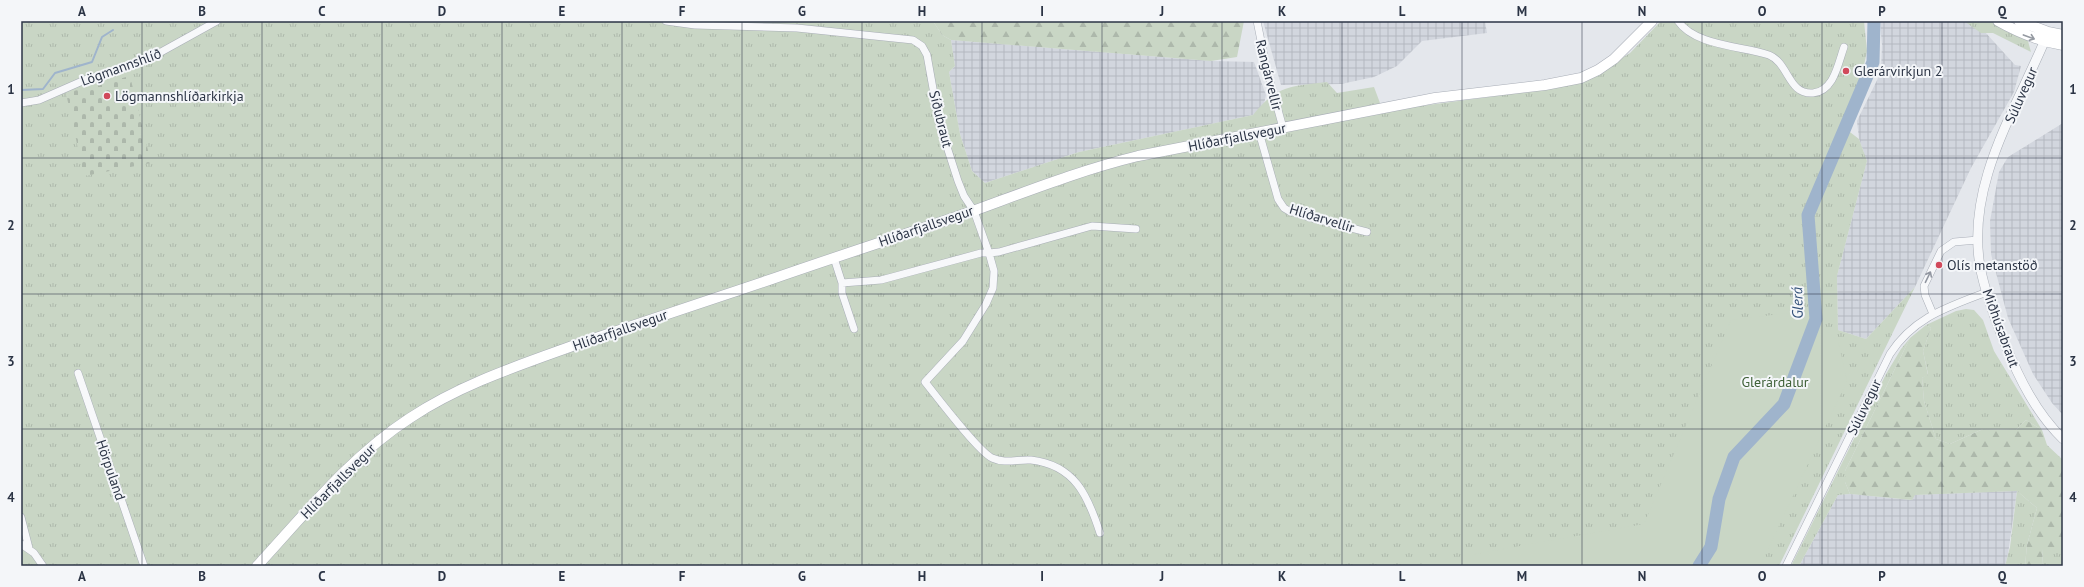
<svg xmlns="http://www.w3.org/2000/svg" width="2084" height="587" font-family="'PT Sans',sans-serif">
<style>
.industrial{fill:url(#industrial-grid)}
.grass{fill:url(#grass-tufts)}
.forest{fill:url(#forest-firs)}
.cemetery{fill:url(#cemetery-stones)}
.green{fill:#c9d6c5}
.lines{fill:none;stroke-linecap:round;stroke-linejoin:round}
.stream{stroke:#9fb4cc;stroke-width:2}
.river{stroke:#9fb4cc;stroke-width:13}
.minor-casing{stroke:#a9aeb7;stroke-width:8}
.tertiary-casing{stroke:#a9aeb7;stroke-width:10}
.secondary-casing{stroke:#a9aeb7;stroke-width:11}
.minor{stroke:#f7f8fa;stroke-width:7}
.tertiary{stroke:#f7f8fa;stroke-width:9}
.secondary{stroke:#fff;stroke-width:10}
.oneway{stroke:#959aa2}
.oneway2{stroke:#9196a0}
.grid{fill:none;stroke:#2b3445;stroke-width:1;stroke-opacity:0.55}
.poi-dot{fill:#d1495b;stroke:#f4f6f9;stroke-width:1.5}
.labels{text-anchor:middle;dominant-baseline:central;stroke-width:4;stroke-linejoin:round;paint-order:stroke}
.street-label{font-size:14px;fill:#2b3445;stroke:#f4f6f9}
.poi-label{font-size:14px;fill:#2b3445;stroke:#f4f6f9;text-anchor:start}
.park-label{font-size:14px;fill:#3f6138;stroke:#f4f6f9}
.water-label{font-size:15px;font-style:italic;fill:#34527a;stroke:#f4f6f9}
.neatline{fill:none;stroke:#2b3445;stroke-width:1.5}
.grid-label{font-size:13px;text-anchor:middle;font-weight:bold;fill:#2b3445}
</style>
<defs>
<pattern id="industrial-grid" width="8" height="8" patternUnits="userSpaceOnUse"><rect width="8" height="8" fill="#d2d6de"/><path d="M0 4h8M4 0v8" fill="none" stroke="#b4b8c0"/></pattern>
<pattern id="grass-tufts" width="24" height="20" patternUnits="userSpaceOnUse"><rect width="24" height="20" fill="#c9d6c5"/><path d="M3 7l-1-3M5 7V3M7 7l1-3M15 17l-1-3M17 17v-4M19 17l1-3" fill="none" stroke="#adb8ab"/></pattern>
<pattern id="forest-firs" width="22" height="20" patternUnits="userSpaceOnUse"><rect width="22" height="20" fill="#c9d6c5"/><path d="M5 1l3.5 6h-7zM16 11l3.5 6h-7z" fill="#adb8ab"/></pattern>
<pattern id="cemetery-stones" width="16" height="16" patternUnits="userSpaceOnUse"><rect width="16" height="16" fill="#c9d6c5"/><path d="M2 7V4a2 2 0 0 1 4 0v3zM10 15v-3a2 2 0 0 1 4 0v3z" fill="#adb8ab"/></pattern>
</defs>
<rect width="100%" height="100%" fill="#e4e7ec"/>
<path class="industrial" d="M1263 21H1485L1487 33 1422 41 1397 66 1374 77 1341 84 1281 85Z
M1880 21H1975L2015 65 2021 66 2014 92 1971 168 1915 287 1866 339 1838 330 1837 276 1867 161 1859 139 1857 121 1881 72 1882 45Z
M951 40 1211 61 1254 62 1266 95 1263 108 1253 115 1079 152 985 183 972 171 960 134 949 72 955 66Z
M2063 123V415L2052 403 2033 374 2008 318 1991 254 1990 221 1999 172 2008 157Z
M2017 491 2008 554 2005 566H1799L1838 495 1850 494 1912 500 1914 495Z"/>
<path class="grass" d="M21 21H933L942 35 951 40 955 66 949 72 960 134 972 171 985 183 1079 152 1253 115C1276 85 1293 86 1327 82L1337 93 1374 87 1383 111 1556 88 1586 81 1630 53 1661 21H1864L1867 51 1860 84 1842 126 1859 139 1867 161 1837 276 1838 330 1866 339 1915 287 1779 566H21Z
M1964 21H1993L2028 41 2031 52 1993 33H1981Z
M1966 309 1974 310 1983 320 1994 351 2042 430 2026 420 2016 430 1983 429 1950 444 1936 439 1924 401 1922 378 1928 374 1923 351 1931 328 1926 325 1956 311Z
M1910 338 1845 471V482L1850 494 1838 495 1799 566H1791L1886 374 1901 349Z
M2017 491 2037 508 2027 545 2025 566H2005L2010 547Z
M2043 549H2063V566H2042Z"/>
<path class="forest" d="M933 21H1244L1237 57 1211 61 951 40 942 35Z
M1926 325 1931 328 1923 351 1928 375 1922 378 1924 401 1936 439 1950 444 1983 429 2016 430 2026 420 2042 430 2047 445 2063 460V560V549H2043L2042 566H2025L2027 545 2037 508 2017 491 1915 495 1912 500 1850 494 1845 482V471L1910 338Z"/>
<path class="cemetery" d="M130 76 151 163 84 176 66 93Z"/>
<path class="green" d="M1803 311 1838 341 1847 381 1760 566H1408L1644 524 1731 320Z"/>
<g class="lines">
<path class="stream" d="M21 90 43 89 55 73 92 62 102 37 113 30"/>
<path class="river" d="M1699 566 1711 547 1719 499 1734 457 1784 404 1816 319 1808 215 1873 62 1874 21"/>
<defs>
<path id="minor" d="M666 21 695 25 797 28 913 40 922 46 927 55 939 122 958 181 964 196 974 211 989 253 999 252 1092 226 1136 229
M1257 21 1266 66 1283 128
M1678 21C1695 46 1742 46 1769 55 1789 63 1788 95 1813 93 1834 91 1838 64 1844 47
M21 103 39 100 87 79 127 67 152 57 217 21
M1259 132 1278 199 1284 208 1289 211 1308 217 1367 232
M834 258 842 283V293L854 329
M842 283 881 280 981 253H989L994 271 993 288 986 304 963 341 925 382C938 398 977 450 992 458 1005 464 1018 459 1031 460 1075 465 1088 496 1100 533
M1933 314 1925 295 1924 286 1941 251 1954 242 1978 240
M78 373 144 566
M21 517 29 548
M21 544 34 553 43 566
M1786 566 1890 354C1914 317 1948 307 1987 292"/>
<path id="tertiary" d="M2047 35C2017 108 1966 183 1980 266 1985 293 1995 319 2005 344 2019 378 2036 413 2063 439"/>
<path id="secondary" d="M1998 21C2019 33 2039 41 2063 45
M2019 21 2048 32 2063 35
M257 566C305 514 350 457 410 418 461 384 520 365 578 344 643 322 709 300 775 278 841 255 907 234 973 211 1028 191 1081 170 1138 156L1435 98 1545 85 1581 78 1598 70 1614 59 1652 21"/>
</defs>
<use href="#minor" class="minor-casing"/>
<use href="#tertiary" class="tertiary-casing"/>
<use href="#secondary" class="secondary-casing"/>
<use href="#minor" class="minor"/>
<use href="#tertiary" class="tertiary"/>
<use href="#secondary" class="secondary"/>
</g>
<defs><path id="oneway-shaft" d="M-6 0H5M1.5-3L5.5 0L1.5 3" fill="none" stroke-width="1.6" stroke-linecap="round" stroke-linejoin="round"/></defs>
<use class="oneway" href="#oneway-shaft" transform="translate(2029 37) rotate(20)"/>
<use class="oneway2" href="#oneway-shaft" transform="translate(1928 277) rotate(-64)"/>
<path class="grid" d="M142 21V566M262 21V566M382 21V566M502 21V566M622 21V566M742 21V566M862 21V566M982 21V566M1102 21V566M1222 21V566M1342 21V566M1462 21V566M1582 21V566M1702 21V566M1822 21V566M1942 21V566M21 158H2063M21 294H2063M21 429H2063"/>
<g class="poi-dot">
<circle cx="1846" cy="71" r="4"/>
<circle cx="107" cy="96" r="4"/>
<circle cx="1939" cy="265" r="4"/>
</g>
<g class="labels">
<g class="street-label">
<text transform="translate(121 67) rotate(-20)">Lögmannshlíð</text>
<text transform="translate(1269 75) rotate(76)">Rangárvellir</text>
<text transform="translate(2021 95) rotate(-66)">Súluvegur</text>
<text transform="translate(941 119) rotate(76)">Síðubraut</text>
<text transform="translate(1237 137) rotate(-11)">Hlíðarfjallsvegur</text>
<text transform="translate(1322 218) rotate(17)">Hlíðarvellir</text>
<text transform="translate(926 226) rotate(-19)">Hlíðarfjallsvegur</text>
<text transform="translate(2001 328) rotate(70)">Miðhúsabraut</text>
<text transform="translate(620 330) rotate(-19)">Hlíðarfjallsvegur</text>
<text transform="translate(1864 407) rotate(-64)">Súluvegur</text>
<text transform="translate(111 470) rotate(71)">Hörpuland</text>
<text transform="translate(338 481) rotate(-45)">Hlíðarfjallsvegur</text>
</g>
<g class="poi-label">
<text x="1854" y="71">Glerárvirkjun 2</text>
<text x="115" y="96">Lögmannshlíðarkirkja</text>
<text x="1947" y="265">Olís metanstöð</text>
</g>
<g class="park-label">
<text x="1775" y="382">Glerárdalur</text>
</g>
<g class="water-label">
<text transform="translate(1797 303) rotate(-91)">Glerá</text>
</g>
</g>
<rect width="2084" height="587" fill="none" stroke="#f4f6f9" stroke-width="44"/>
<rect x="22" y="22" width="2040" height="543" class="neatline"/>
<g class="grid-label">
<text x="82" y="16">A</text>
<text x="202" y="16">B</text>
<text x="322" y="16">C</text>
<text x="442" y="16">D</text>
<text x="562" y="16">E</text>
<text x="682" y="16">F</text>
<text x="802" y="16">G</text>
<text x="922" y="16">H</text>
<text x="1042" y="16">I</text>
<text x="1162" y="16">J</text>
<text x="1282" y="16">K</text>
<text x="1402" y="16">L</text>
<text x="1522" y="16">M</text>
<text x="1642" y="16">N</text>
<text x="1762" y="16">O</text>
<text x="1882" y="16">P</text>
<text x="2002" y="16">Q</text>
<text x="11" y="94">1</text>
<text x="2073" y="94">1</text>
<text x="11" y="230">2</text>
<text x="2073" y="230">2</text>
<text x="11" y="366">3</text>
<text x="2073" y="366">3</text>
<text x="11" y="502">4</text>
<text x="2073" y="502">4</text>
<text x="82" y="581">A</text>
<text x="202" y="581">B</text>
<text x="322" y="581">C</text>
<text x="442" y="581">D</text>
<text x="562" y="581">E</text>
<text x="682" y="581">F</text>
<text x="802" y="581">G</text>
<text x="922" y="581">H</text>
<text x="1042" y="581">I</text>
<text x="1162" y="581">J</text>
<text x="1282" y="581">K</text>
<text x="1402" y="581">L</text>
<text x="1522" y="581">M</text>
<text x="1642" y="581">N</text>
<text x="1762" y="581">O</text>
<text x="1882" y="581">P</text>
<text x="2002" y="581">Q</text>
</g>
</svg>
